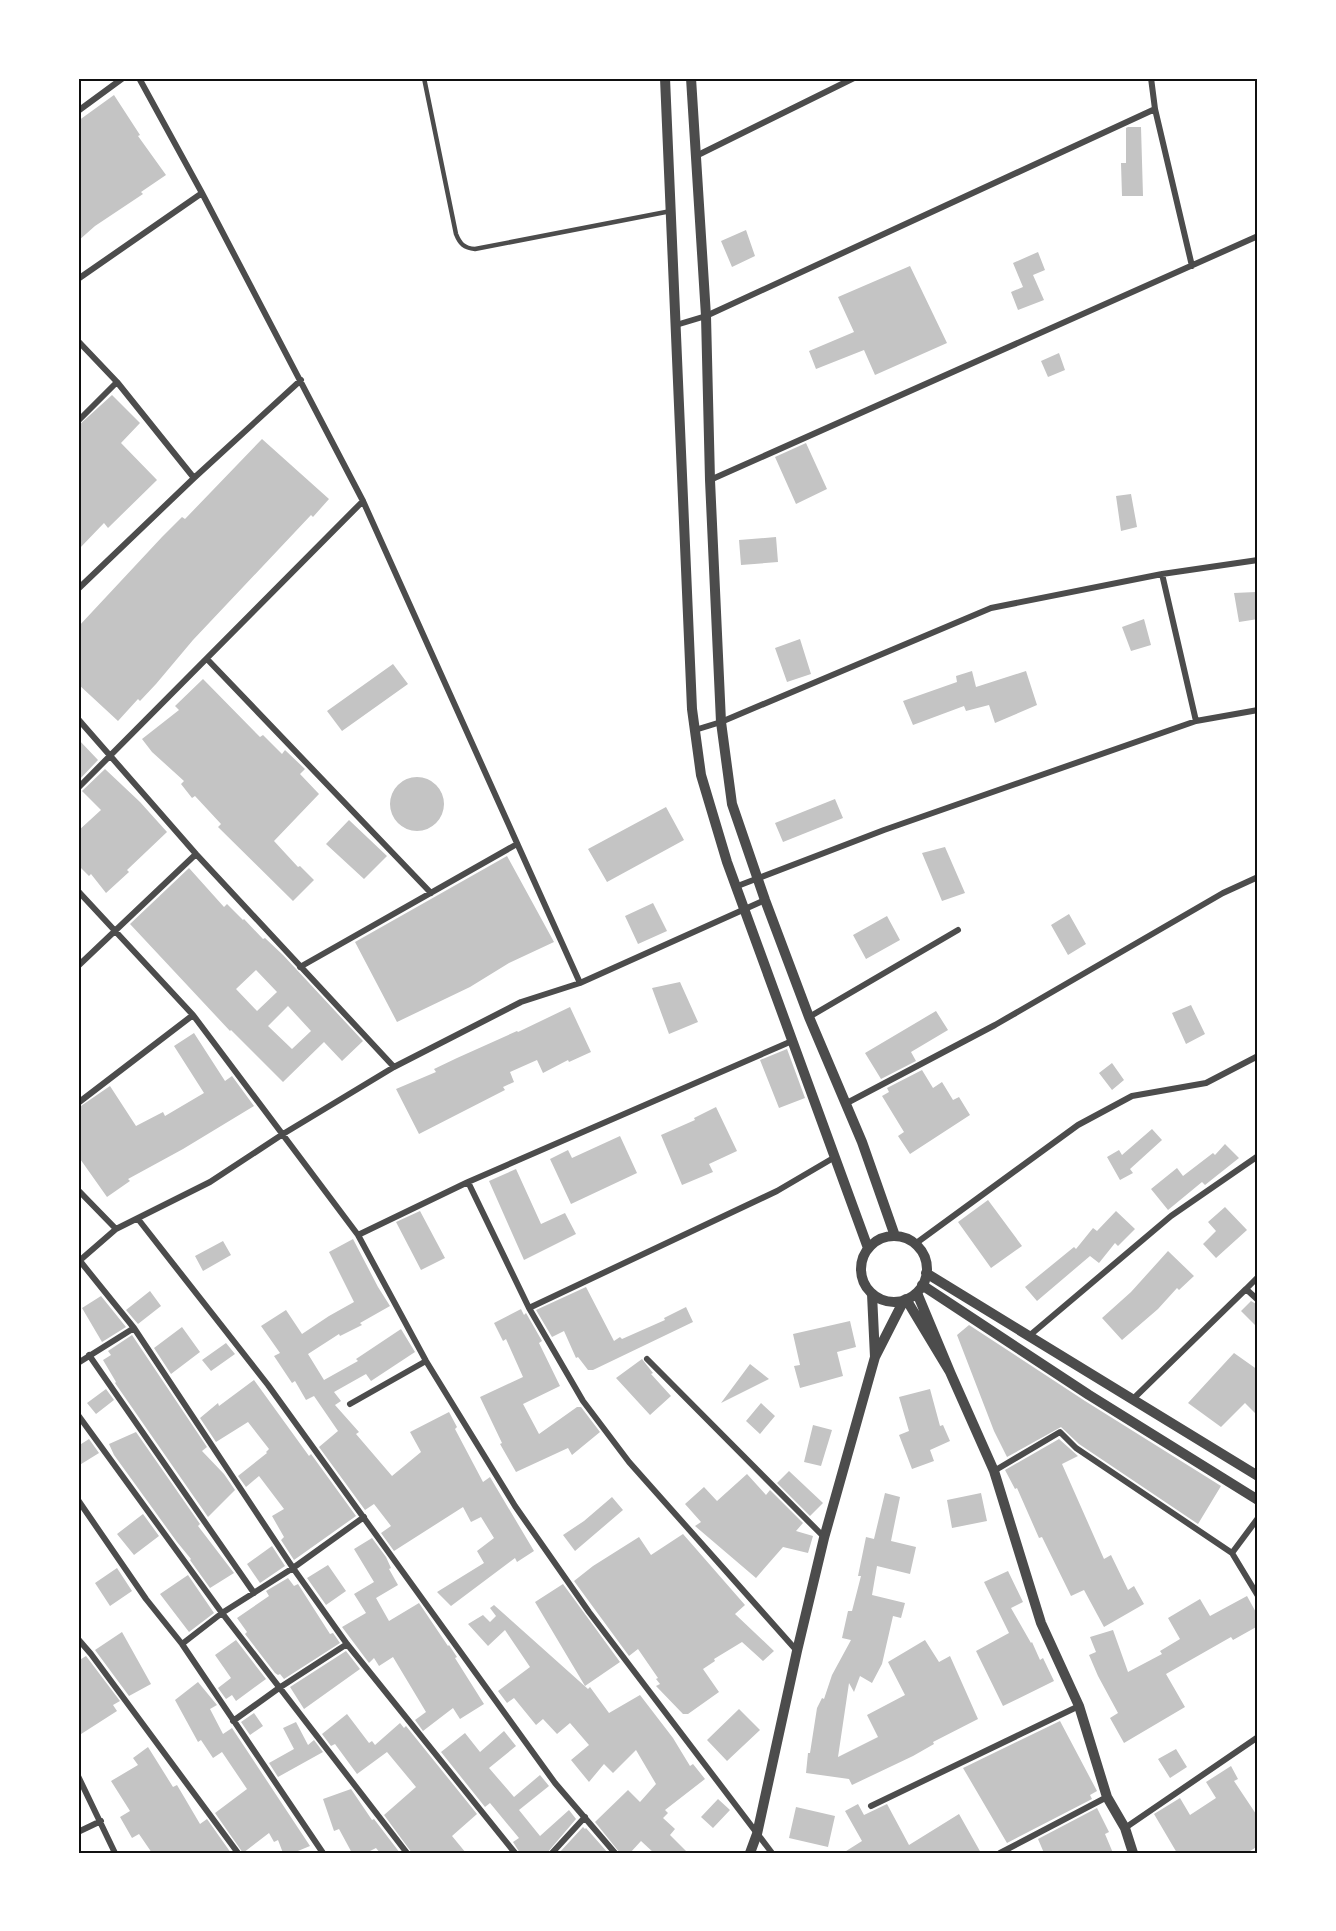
<svg xmlns="http://www.w3.org/2000/svg" width="1336" height="1931" font-family="Quicksand,sans-serif">
<style>
.building{fill:#c4c4c4;fill-rule:evenodd}
.lines{fill:none;stroke-linecap:round;stroke-linejoin:round}
.service{stroke:#4c4c4c;stroke-width:4.5}
.minor{stroke:#4c4c4c;stroke-width:6}
.tertiary{stroke:#4c4c4c;stroke-width:10}
.neatline{fill:none;stroke:#111;stroke-width:2}
</style>
<rect width="100%" height="100%" fill="#fff"/>
<path class="building" d="M114 95 140 135 138 136 166 175 141 192 143 194 95 226 78 241V121Z
M1128 127H1141L1143 196H1122L1121 163H1126V128Z
M746 230 755 256 732 267 721 241Z
M1038 252 1045 270 1033 275 1044 300 1018 310 1011 292 1023 287 1013 263Z
M910 266 947 343 875 375 864 350 816 369 809 351 854 332 838 297Z
M1059 353 1065 370 1048 377 1041 361Z
M112 395 140 423 121 443 157 480 108 528 104 523 78 550V426Z
M262 439 329 499 313 517 311 515 193 640 156 684 140 701 138 699 118 721 78 684V627L162 537 182 517 185 519Z
M806 443 827 489 796 504 775 457Z
M1131 494 1137 527 1121 531 1116 496Z
M776 537 778 562 741 565 739 540Z
M1256 592 1258 619 1239 622 1234 593Z
M1144 619 1151 645 1131 651 1122 627Z
M800 639 811 674 787 682 775 648Z
M393 664 408 684 342 731 327 711Z
M972 671 976 687 1026 671 1037 705 995 723 989 705 966 711 964 706 913 725 903 701 957 682 956 676Z
M203 679 260 737 263 735 282 754 285 750 305 769 300 774 319 794 274 841 298 867 300 866 314 880 293 901 218 827 221 824 195 796 192 798 181 784 184 781 152 752 142 739 179 710 175 706Z
M78 739 98 760 78 781Z
M105 769 140 802 167 832 127 870 129 872 106 893 91 874 89 876 78 865V831L101 810 82 791Z
M390 804a27 27 0 1 1 54 0a27 27 0 1 1-54 0Z
M835 799 843 818 783 842 775 823Z
M666 807 684 840 607 882 588 849Z
M349 820 387 856 364 879 326 844Z
M945 847 965 893 942 901 922 853Z
M507 856 554 942 509 963 470 987 397 1022 355 942Z
M189 868 224 907 227 904 243 920 244 919 263 939 265 938 283 955 363 1041 342 1061 324 1042 283 1082 231 1030 230 1031 130 924ZM256 970 277 992 257 1011 236 989ZM288 1006 311 1031 292 1049 268 1026Z
M653 903 667 931 638 944 625 916Z
M1069 914 1086 944 1068 955 1051 925Z
M887 916 900 940 866 959 853 935Z
M680 982 698 1022 669 1034 652 988Z
M1191 1005 1205 1034 1186 1044 1172 1013Z
M570 1007 591 1052 569 1062 568 1060 543 1073 537 1060 510 1072 514 1082 503 1087 505 1090 419 1134 396 1089 436 1072 434 1069 457 1058 517 1031 518 1032Z
M936 1011 948 1030 911 1052 916 1061 881 1079 865 1053Z
M194 1033 225 1081 232 1076 254 1106 183 1149 128 1179 130 1181 107 1197 78 1156V1108L110 1086 136 1126 163 1112 165 1116 204 1093 174 1046Z
M787 1049 805 1098 779 1108 760 1060Z
M1112 1063 1124 1080 1112 1090 1099 1073Z
M922 1070 933 1088 942 1082 953 1100 959 1097 970 1115 910 1154 898 1136 904 1132 882 1096 889 1092 887 1088Z
M716 1107 737 1151 709 1164 713 1172 682 1185 661 1135 695 1120 694 1118Z
M1152 1129 1162 1140 1130 1169 1133 1173 1120 1180 1107 1157 1119 1150 1122 1155Z
M620 1136 637 1173 571 1204 550 1159 568 1150 572 1158Z
M1225 1144 1239 1158 1205 1185 1202 1182 1168 1210 1151 1189 1177 1168 1183 1176 1213 1153 1215 1155Z
M516 1169 541 1224 565 1213 576 1234 524 1260 489 1181Z
M988 1200 1022 1246 991 1268 958 1222Z
M1225 1207 1247 1230 1216 1258 1203 1244 1216 1231 1208 1222Z
M420 1211 445 1258 421 1270 396 1222Z
M1116 1211 1135 1229 1118 1246 1115 1243 1099 1263 1090 1256 1037 1301 1025 1287 1074 1247 1076 1249 1093 1228 1097 1231Z
M353 1239 378 1287 390 1306 360 1323 362 1325 340 1336 339 1334 308 1354 324 1380 358 1361 356 1359 401 1329 415 1352 371 1381 366 1374 334 1392 341 1401 335 1405 359 1432 356 1434 392 1476 421 1452 410 1432 449 1412 457 1427 455 1429 483 1482 490 1477 534 1551 517 1562 515 1558 451 1606 437 1592 484 1563 477 1551 494 1538 481 1517 471 1522 463 1507 394 1551 381 1533 391 1526 374 1504 365 1510 319 1447 338 1431 314 1396 306 1400 295 1381 292 1383 274 1356 280 1353 261 1326 286 1310 302 1334 329 1316 354 1302 329 1252Z
M223 1241 231 1255 203 1271 195 1256Z
M1168 1251 1194 1276 1179 1290 1177 1288 1158 1309 1122 1340 1102 1318 1131 1292Z
M586 1287 614 1341 620 1337 622 1339 665 1320 664 1318 686 1307 693 1322 593 1370H588L578 1357 576 1358 564 1331 552 1337 536 1310Z
M150 1291 161 1306 138 1324 126 1310Z
M101 1296 126 1327 102 1342 82 1308Z
M1251 1301 1258 1305V1328L1241 1311Z
M521 1309 524 1315 526 1313 542 1341 539 1343 560 1386 523 1404 539 1434 577 1407H581L600 1432 572 1455 568 1448 516 1472 500 1444 502 1443 480 1397 523 1377 506 1339 503 1341 494 1323Z
M850 1321 856 1347 837 1352 843 1376 800 1388 794 1366 800 1365 793 1334Z
M969 1325 1085 1401 1221 1486 1198 1524 1079 1444 1061 1427 1007 1457 994 1431 957 1335Z
M182 1327 200 1352 171 1374 154 1348Z
M132 1335 207 1447 202 1451 224 1474 235 1490 208 1517 115 1383 116 1382 103 1360 111 1355 108 1351Z
M226 1343 235 1354 211 1371 202 1360Z
M1234 1353 1258 1370V1416L1245 1403 1221 1427 1188 1403Z
M642 1359 653 1373 651 1374 671 1396 650 1415 616 1378Z
M750 1364 769 1379 721 1403Z
M254 1380 309 1456 311 1454 356 1516 294 1560 281 1540 284 1537 272 1516 284 1509 259 1476 246 1487 238 1476 267 1453 266 1452 269 1449 248 1422 216 1442 200 1418 218 1403 219 1406Z
M106 1389 114 1400 96 1414 87 1403Z
M930 1389 940 1426 943 1425 950 1441 930 1450 934 1461 912 1469 899 1435 909 1431 899 1397Z
M761 1403 775 1416 760 1434 746 1421Z
M813 1425 832 1430 821 1466 804 1462Z
M136 1432 200 1524 198 1526 234 1573 210 1588 190 1560 191 1559 177 1542 114 1455 109 1444Z
M89 1439 99 1453 78 1466V1446Z
M1059 1439 1078 1456 1062 1464 1104 1559 1111 1555 1128 1590 1134 1586 1144 1604 1104 1627 1084 1590 1071 1596 1042 1537 1039 1538 1017 1488 1015 1489 1005 1470Z
M789 1471 823 1503 810 1516 777 1483Z
M747 1474 766 1495 770 1490 803 1523 796 1531 813 1536 808 1553 783 1547 756 1578 695 1526 701 1522 685 1504 704 1487 717 1501Z
M885 1493 900 1497 891 1541 916 1547 910 1574 877 1566 872 1595 905 1603 901 1618 893 1616 882 1664 872 1683 860 1676 854 1692 849 1683 838 1757 878 1737 867 1715 905 1695 888 1662 925 1640 939 1662 950 1656 978 1719 933 1742 934 1744 913 1756 852 1785 849 1779 806 1773 808 1753H810L817 1708 822 1698 824 1699 832 1675 851 1640 842 1638 848 1611H852L861 1576H858L866 1537 874 1539Z
M981 1493 987 1521 952 1528 947 1500Z
M612 1497 623 1510 575 1551 563 1535 584 1521Z
M143 1514 159 1536 134 1555 117 1534Z
M683 1534 745 1605 735 1614 774 1651 763 1661 742 1642 714 1659 715 1661 703 1669 719 1692 688 1714H683L656 1686 660 1684 656 1679 658 1678 638 1649 629 1656 574 1581 593 1566 639 1537 651 1555Z
M372 1538 386 1557 391 1568 389 1569 398 1585 376 1598 389 1621 419 1603 448 1646 449 1645 457 1657 455 1658 484 1704 460 1719 453 1708 423 1731 415 1720 426 1712 393 1657 379 1666 374 1658 369 1663 342 1627 366 1613 354 1594 374 1582 354 1549Z
M272 1546 285 1566 260 1583 247 1564Z
M328 1565 346 1591 326 1605 307 1578Z
M117 1568 132 1591 110 1606 95 1583Z
M1008 1571 1023 1602 1011 1608 1031 1643 1032 1642 1040 1660 1043 1658 1054 1681 1003 1706 976 1651 1009 1633 984 1582Z
M188 1575 214 1613 189 1632 160 1594Z
M288 1578 294 1586 298 1584 330 1634 333 1633 340 1643 284 1679 280 1674 278 1675 275 1673 245 1634 247 1632 237 1618 269 1596 266 1591Z
M563 1584 620 1662 585 1686 535 1602Z
M1247 1596 1258 1616V1626L1233 1640 1231 1637 1166 1674 1185 1707 1124 1743 1110 1718 1118 1713 1098 1676 1089 1655 1096 1652 1090 1637 1113 1630 1128 1672 1162 1654 1160 1651 1180 1639 1168 1618 1200 1599 1210 1616Z
M494 1605 588 1689 590 1687 609 1713 640 1695 673 1738 690 1766 693 1764 705 1779 665 1810 668 1813 663 1818 675 1829 670 1835 688 1853H654L641 1841 630 1853H620L595 1822 628 1790 640 1802 656 1784 636 1750 613 1773 604 1764 589 1782 571 1760 589 1745 570 1723 557 1734 543 1719 536 1725 514 1698 507 1703 498 1691 530 1667 505 1630 488 1646 468 1624 483 1615 490 1622 496 1616 490 1608Z
M122 1632 151 1684 129 1696 95 1650Z
M236 1640 266 1679 236 1701 232 1695 226 1699 218 1688 231 1678 215 1655Z
M346 1651 360 1669 304 1709 290 1687Z
M86 1656 120 1701 113 1705 117 1711 78 1736V1661Z
M198 1682 217 1705 210 1709 223 1734 232 1728 310 1846 293 1853H283L278 1840 274 1842 269 1833 243 1853 215 1813 247 1789 222 1752 213 1758 201 1740 198 1742 175 1700Z
M739 1709 760 1730 727 1761 707 1740Z
M254 1713 263 1726 250 1735 241 1722Z
M347 1714 369 1743 372 1741 375 1745 400 1723 404 1728 406 1726 477 1814 452 1836 466 1853H412L384 1815 416 1787 387 1752 357 1774 335 1744 331 1746 322 1734Z
M1060 1721 1097 1791 1090 1795 1092 1799 1007 1843 963 1768Z
M296 1722 308 1745 314 1740 323 1752 278 1777 269 1763 294 1749 283 1728Z
M504 1731 516 1746 489 1768 514 1797 540 1775 549 1786 519 1810 540 1836 569 1810 576 1819 547 1853H520L513 1842 519 1838 490 1803 485 1807 441 1752 465 1733 480 1752Z
M148 1747 173 1787 177 1785 200 1824 207 1819 231 1853H152L139 1834 132 1838 120 1817 130 1811 111 1781 138 1765 133 1758Z
M1176 1749 1187 1767 1170 1778 1158 1759Z
M1231 1766 1238 1779 1234 1781 1258 1817V1846L1247 1853H1177L1154 1814 1180 1798 1190 1815 1216 1798 1206 1782Z
M351 1789 372 1820 374 1819 400 1853H380L376 1848 366 1853H352L339 1829 334 1831 323 1799Z
M718 1799 730 1810 713 1828 701 1817Z
M858 1804 864 1815 887 1804 909 1845 959 1814 981 1853H843L862 1841 845 1811Z
M796 1807 835 1816 828 1847 789 1838Z
M1097 1808 1109 1832 1105 1834 1113 1853H1044L1038 1839Z
M583 1827 585 1829 586 1828 608 1853H559Z"/>
<g class="lines">
<path class="service" d="M424 78 456 234C460 244 464 248 475 249L671 211"/>
<path class="minor" d="M139 78 202 193 363 501 580 983
M1151 78 1155 109 1192 266
M78 111 123 78
M696 156 854 78
M78 279 202 193
M676 325 706 316 1155 109
M78 341 117 382 194 478
M78 421 117 382
M710 480 1258 236
M1162 574 1196 721
M78 589 194 478 301 380
M207 659 431 893
M78 719 196 854 394 1067
M695 730 721 722 991 608 1162 574 1258 560
M78 788 363 501
M735 887 884 830 1196 721 1258 710
M78 891 193 1015 358 1235 426 1361 515 1506 589 1612 772 1853
M78 966 196 854
M300 967 517 844
M809 1017 958 930
M78 1103 193 1015
M845 1104 995 1025 1223 893 1258 877
M468 1182 529 1308 583 1401 629 1462 797 1651
M78 1190 116 1229
M138 1219 268 1385 555 1783 615 1853
M358 1235 468 1182 792 1041
M915 1244 1078 1125 1132 1096 1206 1083 1258 1056
M80 1261 134 1328 293 1568 347 1644 515 1853
M78 1262 116 1229 210 1182 283 1134 394 1067 521 1002 580 983 765 900
M1246 1289 1258 1277
M529 1308 777 1191 835 1157
M1029 1336 1171 1216 1258 1156
M89 1355 254 1593
M647 1359 824 1537
M78 1363 134 1328
M1132 1400 1246 1289 1258 1300
M350 1404 426 1361
M78 1415 222 1613 407 1853
M994 1471 1060 1432 1076 1448 1232 1553
M78 1500 146 1599 182 1644 323 1853
M1258 1518 1232 1553 1258 1596
M78 1639 91 1654 238 1853
M182 1644 222 1613 293 1568 364 1517
M233 1721 279 1688 347 1644
M78 1776 115 1853
M871 1806 1079 1706
M1125 1828 1258 1737
M78 1832 101 1821
M552 1853 585 1817
M1000 1853 1107 1797"/>
<path class="tertiary" d="M665 78 692 709 701 775 727 862 868 1248
M691 78 706 316 710 480 721 722 732 804 765 900 809 1017 862 1142 895 1236
M861 1269a33 33 0 1 1 66 0a33 33 0 1 1-66 0Z
M926 1273 1258 1476
M922 1285 1089 1395 1258 1500
M872 1294 875 1357 904 1300
M906 1299 950 1372 917 1293
M950 1372 994 1471 1041 1623 1079 1706 1107 1797 1125 1828 1133 1853
M750 1853 757 1834 797 1651 824 1538 875 1357"/>
</g>
<rect width="1336" height="1931" fill="none" stroke="#ffffff" stroke-width="159"/>
<rect x="80" y="80" width="1176" height="1772" class="neatline"/>
</svg>
